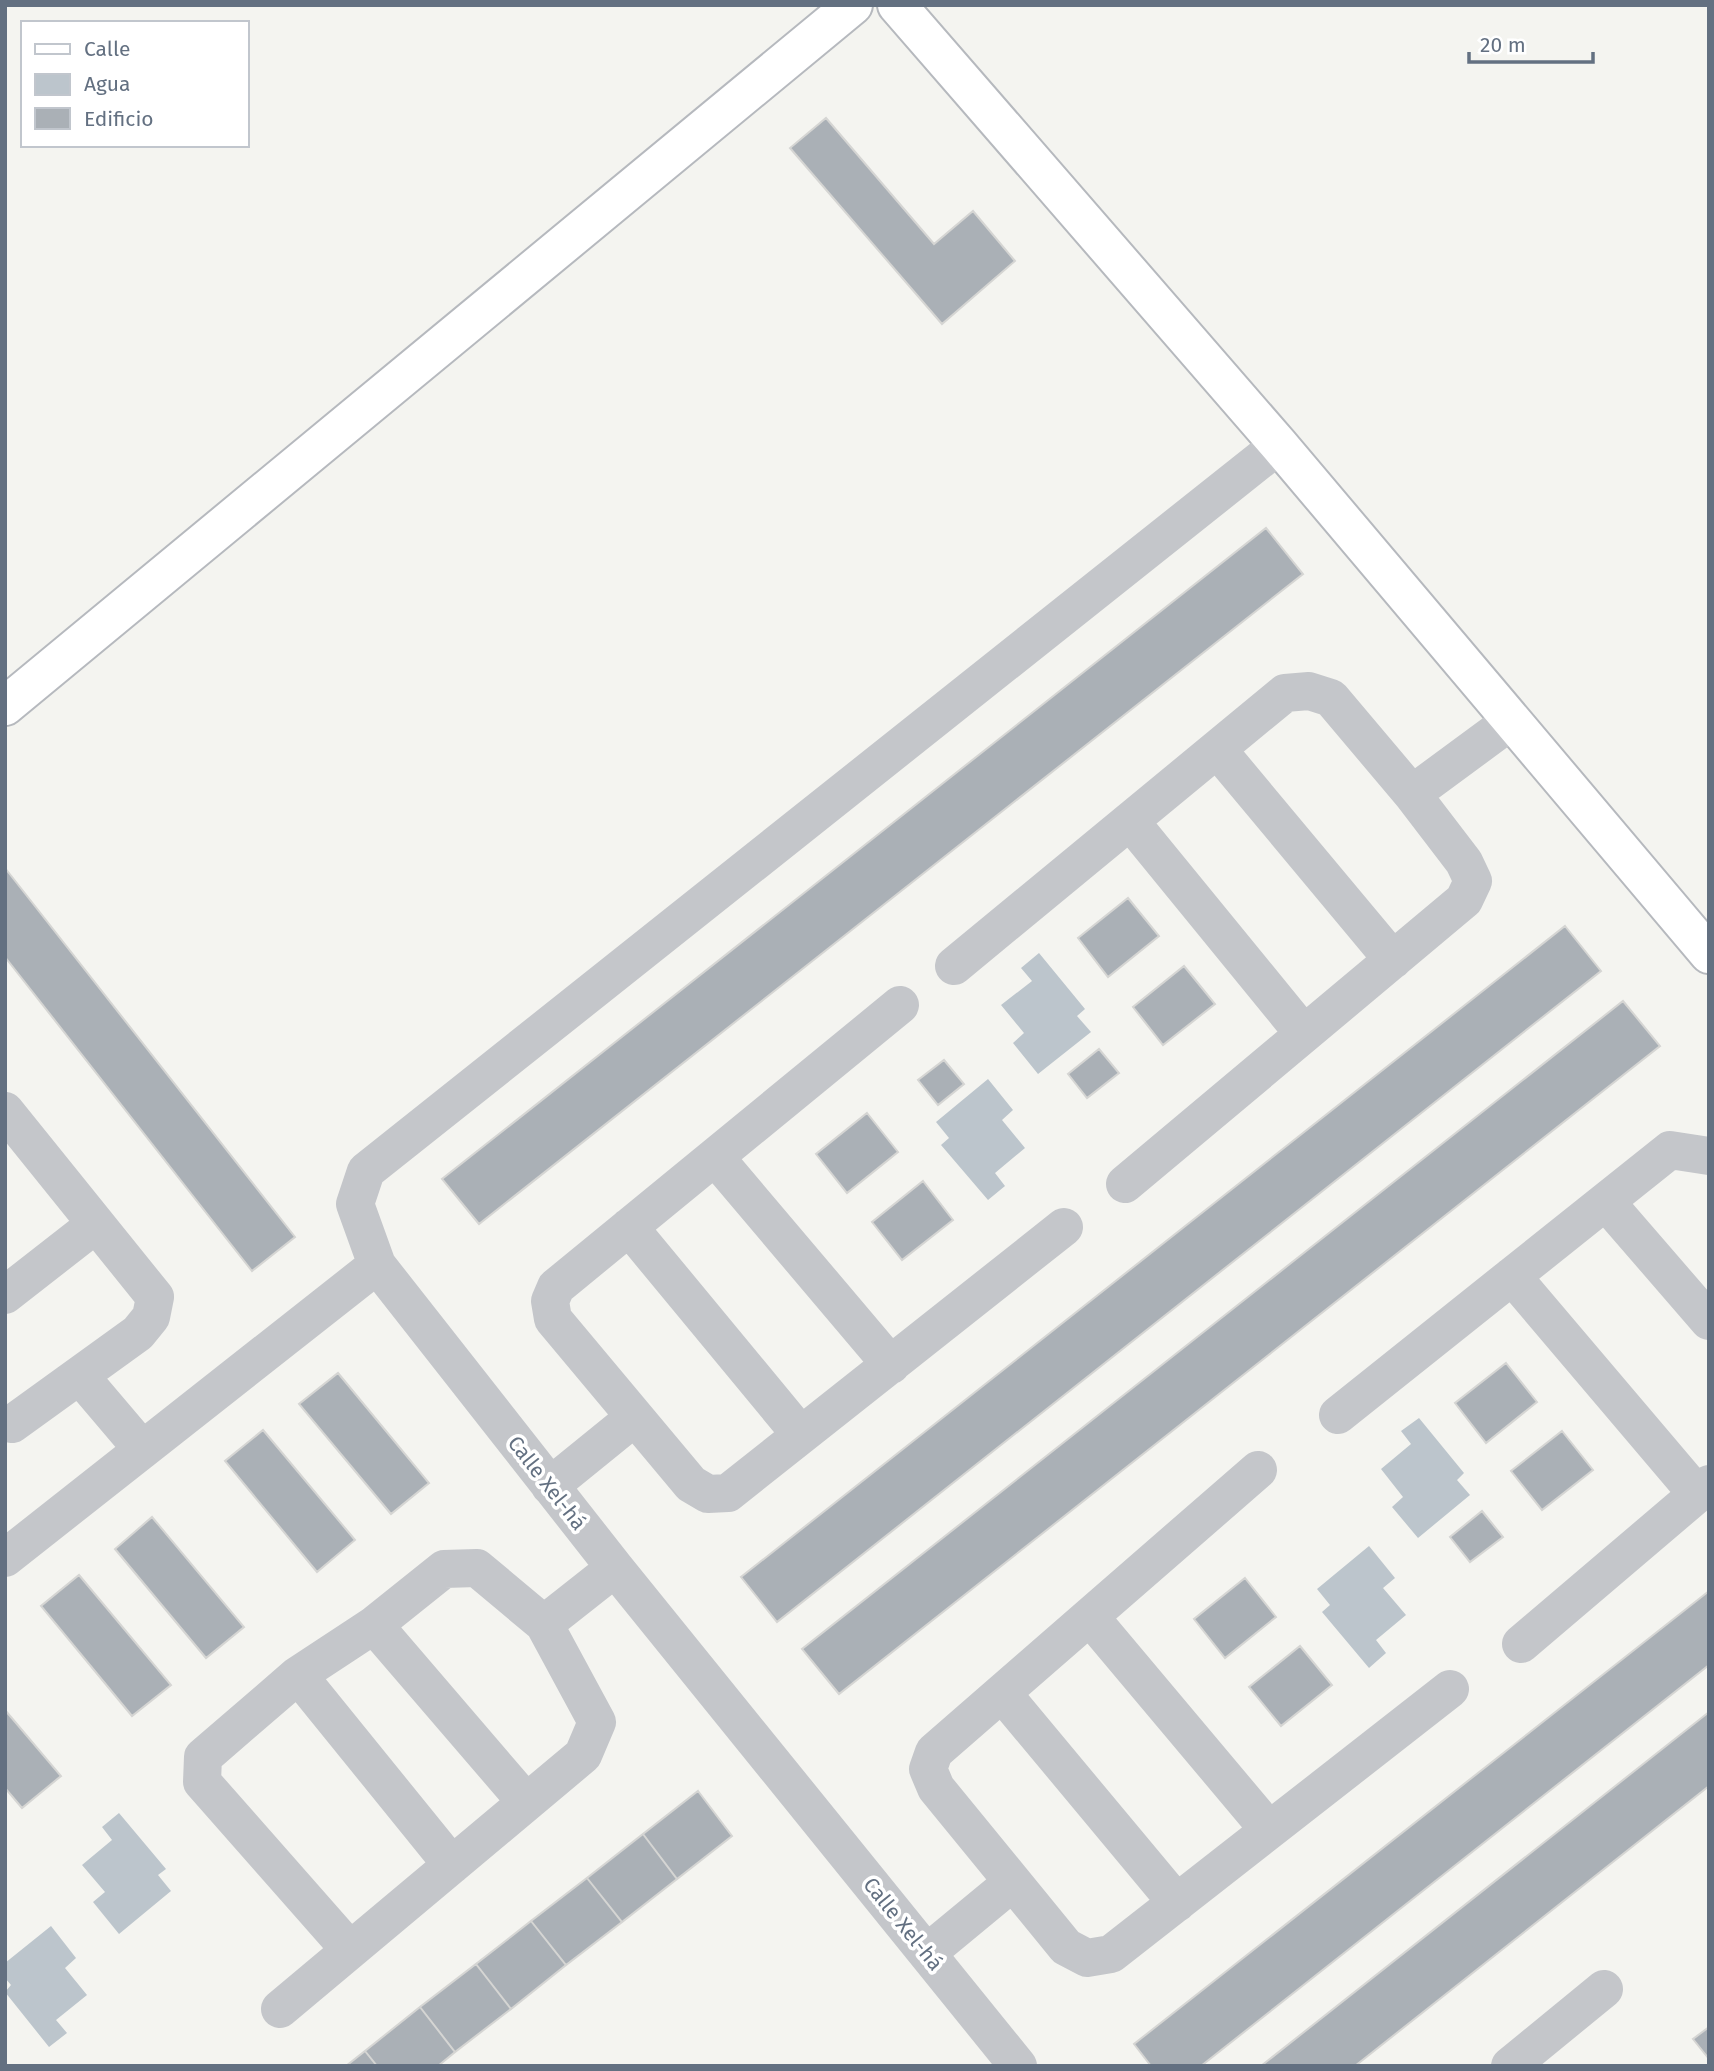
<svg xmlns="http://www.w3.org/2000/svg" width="1714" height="2071" font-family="'Fira Sans',sans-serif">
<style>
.water{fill:#bcc5cc}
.building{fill:#aab0b6;stroke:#d5d5d3;stroke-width:2}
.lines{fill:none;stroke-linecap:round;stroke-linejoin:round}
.secondary-casing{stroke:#b6b9be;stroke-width:42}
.street{stroke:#c4c6ca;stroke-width:38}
.secondary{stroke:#fff;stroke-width:38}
.labels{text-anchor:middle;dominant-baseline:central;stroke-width:7;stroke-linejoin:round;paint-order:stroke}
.street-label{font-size:21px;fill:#637081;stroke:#fff}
</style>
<rect width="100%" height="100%" fill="#f4f4f0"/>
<path class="water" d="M1039 953 1085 1009 1077 1016 1091 1032 1038 1074 1013 1043 1024 1033 1001 1005 1032 981 1021 968Z
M988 1079 1013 1110 1002 1120 1025 1148 995 1173 1005 1186 988 1200 941 1145 949 1138 936 1122Z
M1419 1418 1464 1473 1457 1480 1470 1495 1418 1538 1392 1507 1403 1497 1381 1469 1411 1444 1401 1431Z
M1369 1546 1395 1578 1383 1588 1406 1615 1376 1640 1386 1653 1369 1668 1322 1612 1330 1605 1317 1589Z
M119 1813 166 1869 158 1875 171 1891 119 1934 93 1902 105 1892 82 1865 112 1840 102 1827Z
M51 1926 76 1958 65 1968 87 1995 56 2020 67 2033 49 2047 5 1992 11 1985 5 1978V1963Z"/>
<path class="building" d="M826 118 934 244 973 211 1015 261 942 324 790 148Z
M1266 528 1303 574 479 1224 442 1179Z
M5 868 295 1237 252 1271 5 957Z
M1128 898 1159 936 1108 977 1078 938Z
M1565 926 1601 971 777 1622 741 1577Z
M1184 966 1215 1004 1163 1045 1133 1007Z
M1623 1001 1660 1046 839 1694 802 1649Z
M1099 1049 1119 1073 1087 1098 1068 1074Z
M944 1060 964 1084 938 1105 918 1080Z
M867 1113 898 1152 847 1193 816 1154Z
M923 1181 953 1220 902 1260 872 1222Z
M1506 1363 1537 1402 1486 1443 1455 1403Z
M338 1373 429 1483 391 1514 299 1404Z
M263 1430 355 1540 317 1572 225 1461Z
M1562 1431 1593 1470 1542 1510 1511 1471Z
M1482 1511 1503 1537 1470 1562 1450 1537Z
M152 1517 244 1627 206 1658 115 1549Z
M79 1575 171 1685 132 1716 41 1606Z
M1245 1578 1276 1617 1225 1658 1194 1619Z
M1709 1591V1665L1201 2066H1151L1134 2044Z
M1300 1646 1332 1685 1281 1726 1249 1687Z
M5 1710 61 1776 22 1808 5 1788Z
M1709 1712V1786L1355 2066H1261Z
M698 1791 732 1836 677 1879 643 1834Z
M643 1834 677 1879 622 1922 587 1878Z
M587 1878 622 1922 566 1965 531 1921Z
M531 1921 566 1965 511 2009 476 1964Z
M476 1964 511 2009 455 2052 420 2007Z
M420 2007 455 2052 438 2066H377L365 2051Z
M1709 2027V2059L1693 2039Z
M365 2051 377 2066H346Z"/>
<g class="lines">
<defs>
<path id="secondary" d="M897 5 1279 445 1709 954
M5 706 853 5"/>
</defs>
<use href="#secondary" class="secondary-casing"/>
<path class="street" d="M1217 749 1393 960
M1412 794 1511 721
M1130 821 1304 1034
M954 966 1285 693 1309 691 1331 698 1412 794 1464 862 1473 881 1464 900 1125 1184
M900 1005 556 1287 550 1301 553 1319 691 1484 708 1494 728 1493 1064 1227
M5 1111 155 1297 151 1317 138 1333 12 1424
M715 1157 891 1365
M1606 1202 1709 1321
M629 1227 801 1435
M377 1265 355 1204 366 1171 1279 445
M1512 1276 1697 1494
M5 1295 96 1224
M80 1376 142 1449
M1338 1415 1670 1150 1709 1156
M1258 1470 934 1752 928 1769 936 1788 1066 1947 1087 1958 1111 1954 1450 1689
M550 1486 635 1417
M5 1558 377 1265 615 1568 1018 2066
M1090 1617 1269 1830
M374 1625 526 1802
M1521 1644 1709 1484
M298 1675 452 1865
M1002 1693 1177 1903
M350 1950 202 1782 203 1757 298 1675 374 1625 444 1569 477 1568 544 1624 615 1568
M927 1953 1013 1882
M280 2009 583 1755 597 1722 544 1624
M1510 2066 1604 1989"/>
<use href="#secondary" class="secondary"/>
</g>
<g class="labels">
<g class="street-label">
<text transform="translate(547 1483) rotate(52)">Calle Xel-há</text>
<text transform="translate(903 1924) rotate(51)">Calle Xel-há</text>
</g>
</g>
<rect width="1714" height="2071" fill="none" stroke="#637081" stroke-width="14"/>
<rect x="21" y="21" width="228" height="126" fill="#ffffff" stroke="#c1c6cd" stroke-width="2"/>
<rect x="35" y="44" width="35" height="10" fill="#ffffff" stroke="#c1c6cd" stroke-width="2"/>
<text x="84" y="56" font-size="21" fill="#637081">Calle</text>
<rect x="35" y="74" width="35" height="21" fill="#bcc5cc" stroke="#c1c6cd" stroke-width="2"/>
<text x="84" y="91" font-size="21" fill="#637081">Agua</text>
<rect x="35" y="108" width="35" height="21" fill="#aab0b6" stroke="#c1c6cd" stroke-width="2"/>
<text x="84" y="126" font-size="21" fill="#637081">Edificio</text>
<path d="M1469 52v10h124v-10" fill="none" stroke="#637081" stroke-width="3.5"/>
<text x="1480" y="52" font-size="21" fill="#637081" stroke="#ffffff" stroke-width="5" paint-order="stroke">20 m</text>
</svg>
